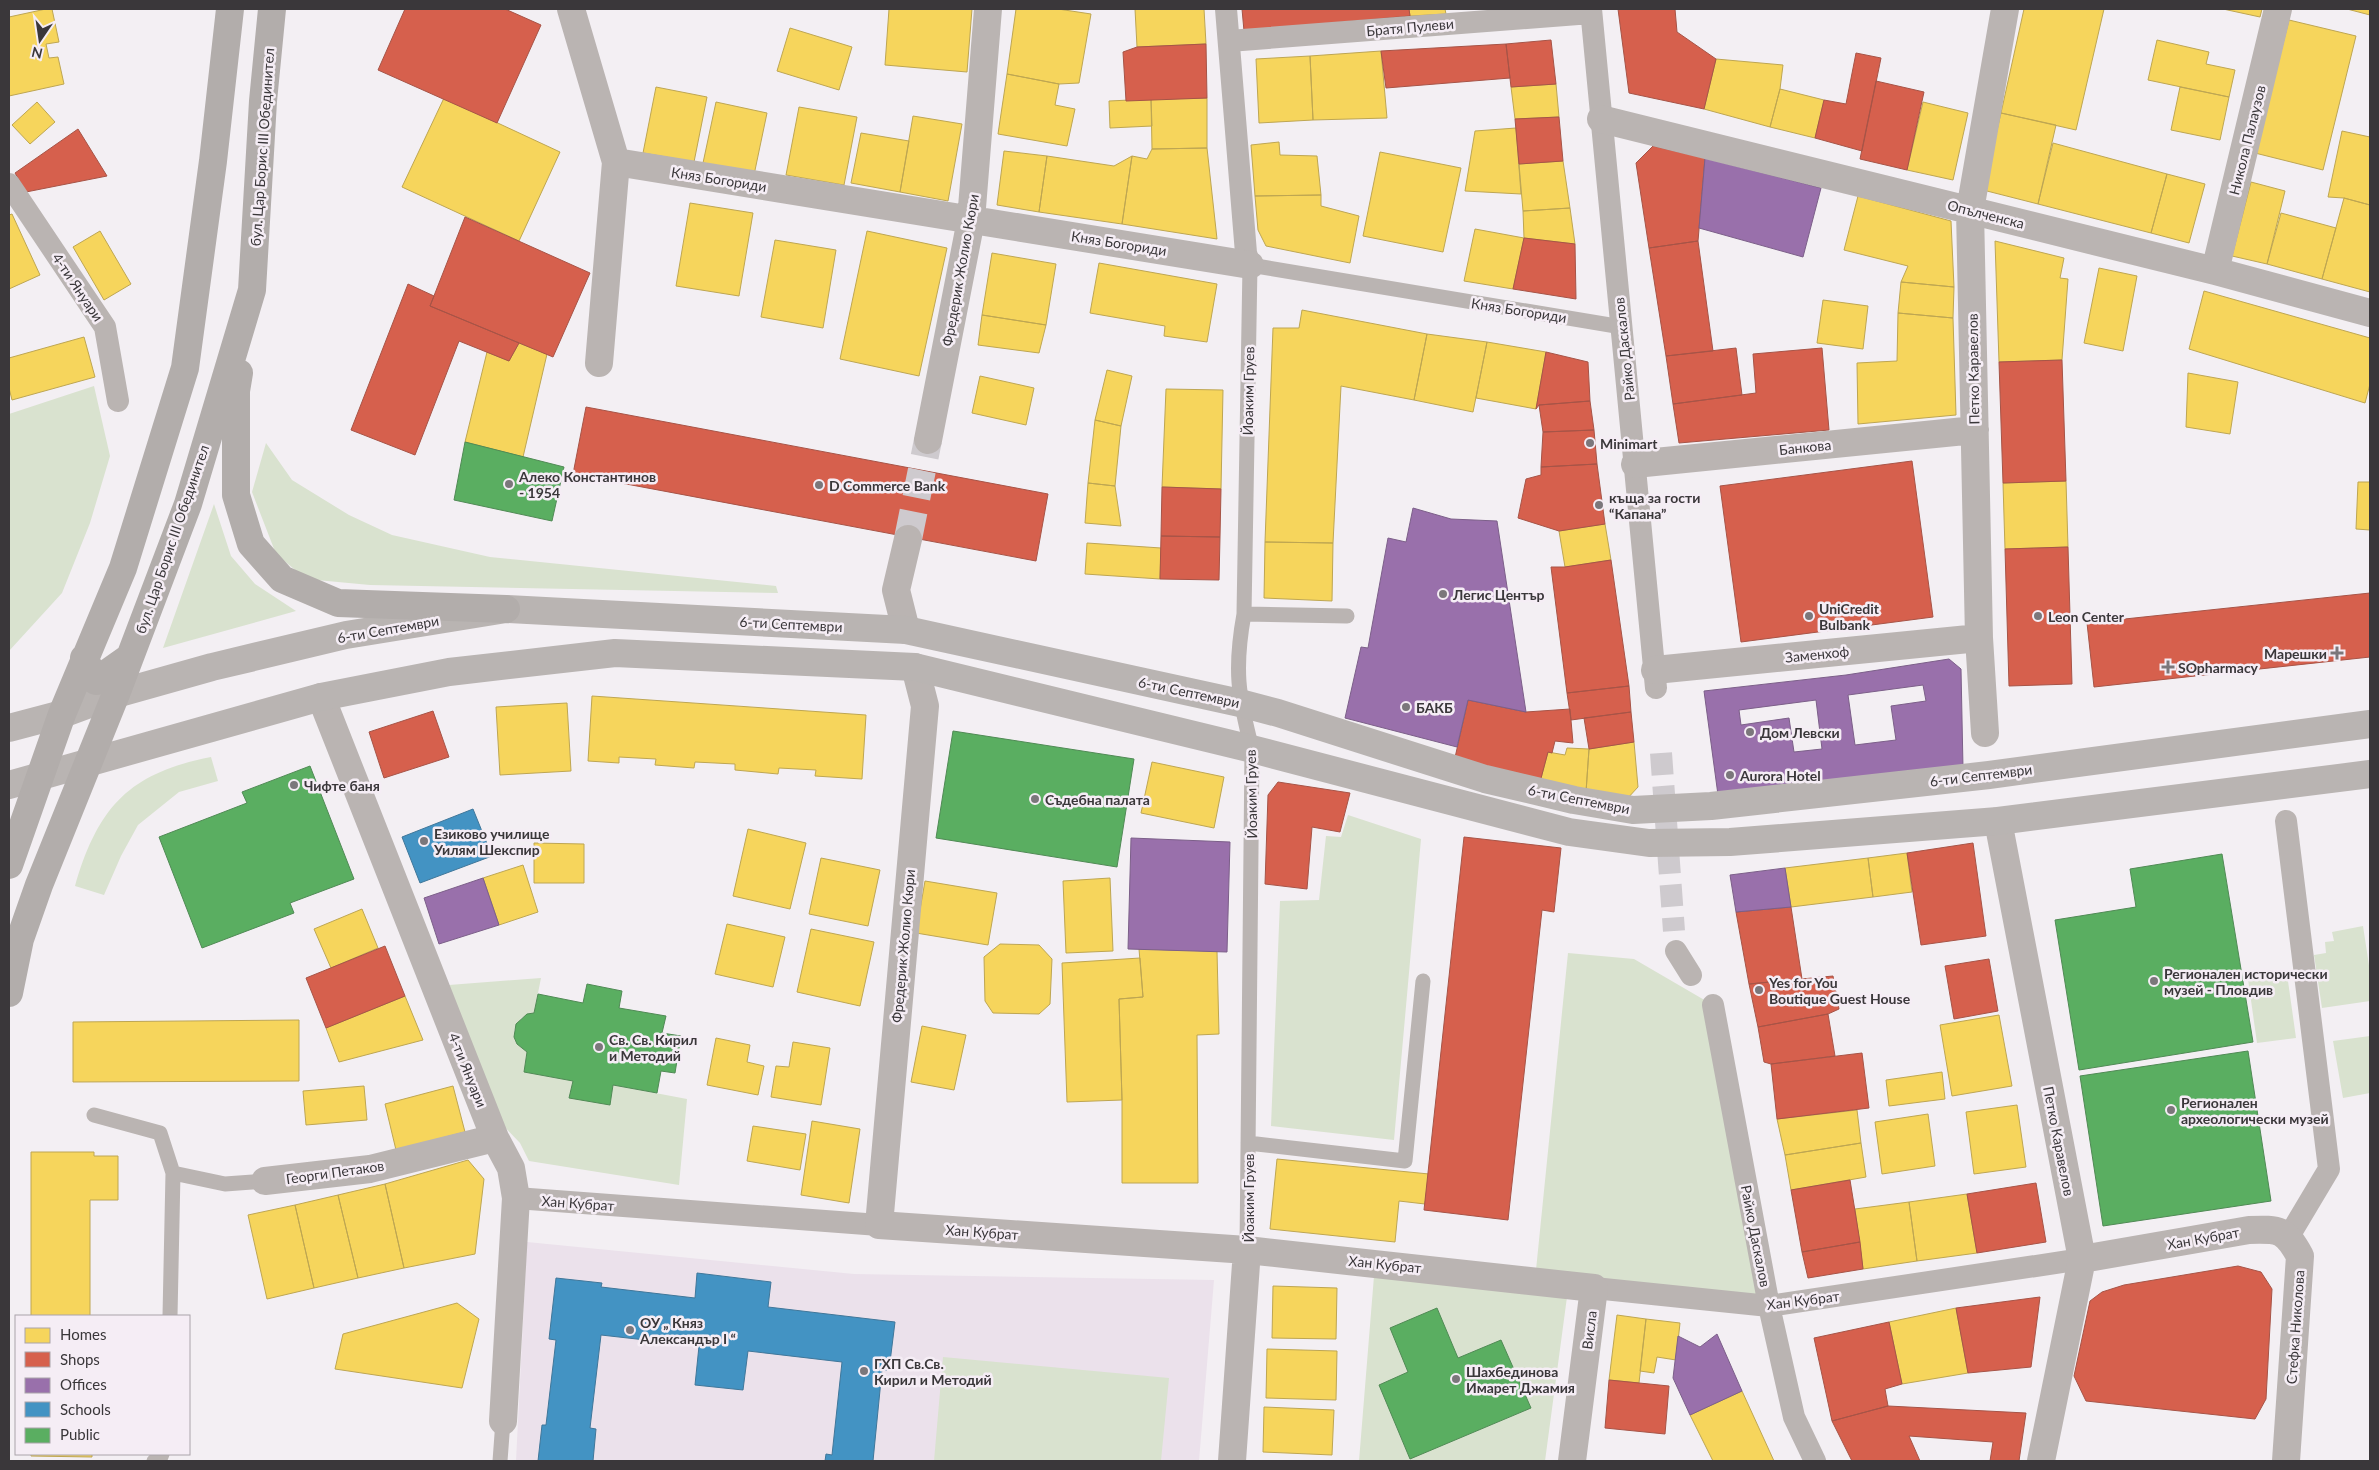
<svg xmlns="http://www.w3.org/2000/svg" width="2379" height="1470" font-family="Lato,sans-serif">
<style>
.built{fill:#ebe1eb}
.green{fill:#d9e2cf}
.homes{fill:#f6d55c;stroke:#bea652}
.shops{fill:#d6604d;stroke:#a75447}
.offices{fill:#9970ab;stroke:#7c5f89;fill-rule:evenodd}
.schools{fill:#4393c3;stroke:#40779a}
.public{fill:#5aae61;stroke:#508a55}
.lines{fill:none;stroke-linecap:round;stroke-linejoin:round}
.pedestrian-tunnel{stroke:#cecace;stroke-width:22;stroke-dasharray:22 11;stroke-linecap:butt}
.minor-tunnel{stroke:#cecace;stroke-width:28;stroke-dasharray:28 14;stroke-linecap:butt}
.service{stroke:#bab4b2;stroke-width:15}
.pedestrian{stroke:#bab4b2;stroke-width:22}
.minor{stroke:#bab4b2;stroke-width:28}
.secondary{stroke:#b9b4b2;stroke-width:28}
.primary{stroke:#b2adab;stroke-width:28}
.poi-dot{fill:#7b777b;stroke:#f5edf5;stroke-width:2}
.labels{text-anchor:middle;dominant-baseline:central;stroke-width:5;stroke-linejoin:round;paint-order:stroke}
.street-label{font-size:14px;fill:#3a373a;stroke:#f5edf5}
.poi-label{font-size:14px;font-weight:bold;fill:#3a373a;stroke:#f5edf5;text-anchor:start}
</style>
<rect width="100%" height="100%" fill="#f3eff3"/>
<path class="built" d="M527 1242 854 1274 1214 1280 1199 1461H516Z"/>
<path class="green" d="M94 386 110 456 90 523 62 593 9 651V414Z
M266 443 292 480 349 515 392 535 490 557 776 586 778 593 370 585 306 579 276 554 252 492Z
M214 504 231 556 255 584 296 611 163 648Z
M211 757 218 781 179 792 138 825 121 856 104 895 75 886C98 807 129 773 211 757Z
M1348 815 1421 839 1394 1140 1271 1126 1280 901 1319 900 1326 836 1341 837Z
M2363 926 2370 972V1001L2322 1008 2314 955 2326 953 2325 942 2334 941 2332 932Z
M1568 953 1634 959 1713 1005 1769 1306 1535 1280Z
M2287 974 2296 1038 2257 1043 2248 979Z
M541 978 534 1013 521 1018 514 1031 517 1044 527 1052 524 1072 573 1081 570 1097 610 1105 613 1085 687 1099 679 1185 529 1161 520 1143 497 1119 449 985Z
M2370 1036V1093L2343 1098 2333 1041Z
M1374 1276 1567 1297 1545 1461H1359Z
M943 1357 1169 1378 1161 1461H934Z"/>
<path class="homes" d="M46 9H52L59 42 46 44 49 58 58 57 64 84 9 96V17Z
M889 9H972L967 72 885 65Z
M1016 9H1058L1091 14 1079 83 1059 84 1007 74Z
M1135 9H1204L1206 44 1137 47Z
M1409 9H1445L1446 14 1410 16Z
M2024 9H2104L2076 130 2001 113Z
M2223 9H2262L2260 17Z
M2347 9H2370V15Z
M2289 20 2356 36 2323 170 2255 153Z
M790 28 852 47 839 90 777 71Z
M2157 40 2209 52 2206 64 2235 70 2229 97 2148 80Z
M1381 51 1387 118 1313 120 1310 56Z
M1310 56 1313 120 1259 123 1256 59Z
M1716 59 1783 65 1780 89 1770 127 1704 109Z
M1007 74 1059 84 1055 105 1075 109 1067 146 998 134Z
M1556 84 1559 117 1515 119 1511 87Z
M656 87 707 97 694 162 643 153Z
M2180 87 2229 97 2220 140 2171 130Z
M1780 89 1824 100 1815 138 1770 127Z
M444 98 560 152 519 241 402 187Z
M1207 98V148L1152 149 1151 99Z
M1151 99 1152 126 1110 128 1109 101Z
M37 102 55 122 30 144 12 125Z
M716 102 767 113 754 175 703 163Z
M1923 102 1968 113 1953 180 1907 170Z
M799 107 857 117 844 185 786 175Z
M2001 113 2056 125 2038 204 1983 190Z
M913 116 962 124 948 201 900 192Z
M1516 128 1521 194 1465 191 1475 131Z
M2342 131 2370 137V205L2344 198 2328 197Z
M861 133 909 141 900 192 851 183Z
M1279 142 1280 155 1317 156 1321 195 1255 196 1251 145Z
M2053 143 2167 174 2151 233 2038 204Z
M1207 148 1217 239 1122 224 1132 156 1147 159 1152 149Z
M1004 151 1047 156 1039 212 997 205Z
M1380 152 1461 168 1443 252 1363 236Z
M1047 156 1114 166 1132 156 1122 224 1039 212Z
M1563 161 1570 208 1523 211 1519 164Z
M2167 174 2205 184 2189 243 2151 233Z
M2251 182 2285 191 2267 264 2232 256Z
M1321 195V206L1359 216 1350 263 1266 246 1258 230 1255 196Z
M1858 196 1951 221 1954 287 1901 282 1908 266 1844 250Z
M2344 198 2370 205V292L2322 279Z
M690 203 753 213 739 296 676 286Z
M1570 208 1575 244 1524 238 1523 211Z
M2281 213 2336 228 2322 279 2267 264Z
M12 214 40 275 9 289V215Z
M1475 229 1524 238 1513 289 1464 281Z
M100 231 131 284 104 300 73 247Z
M867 231 947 248 919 376 840 359Z
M775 240 836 250 823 328 761 317Z
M1995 241 2064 258 2060 278 2068 279 2062 360 1999 362Z
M992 253 1056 264 1046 325 982 315Z
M1099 263 1217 284 1207 342 1164 336 1165 326 1090 313Z
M2099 268 2137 276 2123 351 2084 343Z
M1901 282 1954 287 1953 318 1898 313Z
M2204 291 2370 338V384L2365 403 2189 349Z
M1823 300 1868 306 1863 349 1817 343Z
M1302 310 1427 334 1414 400 1341 386 1333 543 1265 542 1273 328H1299Z
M1898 313 1953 318 1956 415 1858 424 1857 363 1897 361Z
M982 315 1046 325 1039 353 978 345Z
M1427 334 1487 342 1473 412 1414 400Z
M84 337 95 377 12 400 9 388V358Z
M1487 342 1546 352 1536 409 1476 398Z
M519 343 547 354 523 457 465 442 487 352 509 361Z
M1107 370 1132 376 1121 426 1095 420Z
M2188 373 2238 382 2230 434 2186 427Z
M980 376 1034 388 1026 425 972 413Z
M1166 389 1223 390 1221 489 1162 487Z
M1095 420 1121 426 1115 486 1088 483Z
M2066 481 2068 547 2005 549 2003 483Z
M2358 482H2370V530L2356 529Z
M1088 483 1115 486 1121 526 1085 523Z
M1605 524 1611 560 1565 567 1559 531Z
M1265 542 1333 543 1332 601 1264 598Z
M1087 543 1161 548 1160 579 1085 574Z
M592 696 866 715 862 779 815 776 816 770 779 768 778 774 735 770V764L695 762 694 768 655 765 656 759 619 757V763L588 761Z
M567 703 571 771 500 775 496 707Z
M1634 742 1638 787 1626 800 1586 792 1589 749Z
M1567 748 1589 749 1586 792 1540 782 1548 752 1565 755Z
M1152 762 1224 777 1214 828 1141 813Z
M748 829 806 843 790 909 733 896Z
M534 843 584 844V883H534Z
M1907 853 1912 892 1873 897 1868 858Z
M821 858 880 870 868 926 809 914Z
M1868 858 1873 897 1791 907 1785 868Z
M523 865 538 912 499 925 483 878Z
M1110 878 1113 951 1066 953 1063 881Z
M925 881 997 893 988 945 916 933Z
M362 909 378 948 331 968 314 929Z
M727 924 785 937 773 987 715 974Z
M811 929 874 942 860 1006 797 992Z
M1000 944 1039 945 1052 959 1050 1004 1039 1014 993 1013 985 1001 984 957Z
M1139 949 1217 951 1219 1034 1197 1035 1198 1183H1122V1100L1119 999 1143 997Z
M1140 958 1143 997 1119 999 1122 1100 1067 1102 1062 963Z
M405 996 423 1040 339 1062 326 1028Z
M1999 1015 2012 1086 1952 1096 1940 1025Z
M299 1020V1081L73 1082V1022Z
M922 1026 966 1035 954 1090 911 1082Z
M716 1038 750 1045 747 1062 764 1066 758 1095 707 1085Z
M793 1042 830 1048 821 1105 771 1097 776 1066 789 1067Z
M1942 1072 1945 1099 1889 1106 1886 1080Z
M364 1086 367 1120 306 1125 303 1091Z
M453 1086 465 1132 396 1150 385 1104Z
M2017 1105 2026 1167 1974 1174 1966 1112Z
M1857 1110 1861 1143 1785 1155 1777 1119Z
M1928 1114 1935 1166 1882 1174 1875 1122Z
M812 1121 860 1129 849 1203 801 1195Z
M753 1126 806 1134 800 1170 747 1161Z
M1861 1143 1866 1177 1791 1190 1785 1155Z
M31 1152H94V1156H118V1200H90V1316H31Z
M1277 1159 1429 1174 1425 1204 1399 1201 1395 1242 1270 1229Z
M468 1160 484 1179 475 1254 404 1268 385 1184Z
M385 1184 404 1268 358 1278 338 1195Z
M1967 1194 1977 1253 1917 1261 1909 1202Z
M338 1195 358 1278 314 1288 295 1205Z
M1909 1202 1917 1261 1863 1269 1855 1209Z
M295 1205 314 1288 267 1299 248 1215Z
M1273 1286 1337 1288 1336 1339 1272 1338Z
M457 1303 479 1319 462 1388 335 1369 343 1334Z
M1956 1308 1968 1373 1902 1384 1889 1322Z
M1617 1315 1646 1319 1639 1383 1609 1380Z
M1646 1319 1680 1323 1676 1360 1657 1357 1654 1373 1640 1371Z
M1267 1349 1337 1351 1336 1400 1266 1398Z
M1742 1391 1774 1461H1713L1690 1415Z
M1264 1407 1334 1410 1332 1455 1263 1452Z
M31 1454H92V1457L31 1456Z"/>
<path class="shops" d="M405 9H505L541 25 497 123 378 70Z
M1242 9H1409L1410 16 1244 31Z
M1618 9H1675L1677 32 1716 59 1704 109 1629 93Z
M1551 40 1556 84 1511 87 1506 44Z
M1206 44 1207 98 1126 101 1123 52 1137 47Z
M1506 44 1510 78 1386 88 1381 51Z
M1856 53 1881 58 1862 151 1815 138 1824 100 1846 104Z
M1876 81 1924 92 1907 170 1860 159Z
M1559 117 1563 161 1519 164 1515 119Z
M78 129 107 176 26 192 15 173Z
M1653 146 1705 158 1698 241 1649 248 1636 163Z
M465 217 590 273 553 357 430 306Z
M1524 238 1575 244 1576 299 1513 289Z
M1698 241 1713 351 1666 356 1649 248Z
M408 284 434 296 430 306 519 343 509 361 459 341 415 455 351 430Z
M1736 348 1742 395 1673 404 1666 356Z
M1822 348 1829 430 1679 443 1673 404 1756 393 1753 354Z
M1546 352 1588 362 1590 401 1539 405 1536 409Z
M2062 360 2066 481 2003 483 1999 362Z
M1590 401 1594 430 1543 432 1539 405Z
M586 407 1048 494 1036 561 573 474Z
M1594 430 1597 464 1541 467 1543 432Z
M1912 461 1933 617 1741 642 1720 486Z
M1597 464 1605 524 1559 531 1518 518 1526 479 1541 475V467Z
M1162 487 1221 489 1220 537 1161 536Z
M1161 536 1220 537 1219 580 1160 579Z
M2068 547 2072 684 2009 686 2005 549Z
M1611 560 1629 686 1567 693 1551 567H1565Z
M2370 593V657L2094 687 2087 623Z
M1629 686 1631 712 1571 720 1567 693Z
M1468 700 1526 712 1570 709 1573 743 1555 741 1552 753 1548 752 1540 782 1454 762Z
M433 711 449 757 384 778 369 732Z
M1631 712 1634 742 1589 749 1584 718Z
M1278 782 1350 793 1340 832 1312 827 1307 889 1265 884 1268 795Z
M1464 837 1561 848 1554 912 1542 910 1508 1220 1424 1210Z
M1973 843 1986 936 1921 945 1907 853Z
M1791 907 1802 979 1749 984 1736 912Z
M385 946 405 996 326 1028 306 978Z
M1989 959 1998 1011 1954 1019 1945 966Z
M1833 976 1839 1009 1828 1014 1758 1027 1749 984Z
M1828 1014 1835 1056 1771 1064 1764 1062 1758 1027Z
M1862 1053 1869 1108 1777 1119 1771 1064Z
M1850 1180 1860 1242 1802 1252 1791 1190Z
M2036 1183 2046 1242 1977 1253 1967 1194Z
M1860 1242 1863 1269 1808 1278 1802 1252Z
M2238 1266 2261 1272 2272 1289 2266 1399 2255 1419 2086 1401 2074 1376 2090 1301 2102 1292 2124 1285Z
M2040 1297 2031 1367 1968 1373 1956 1308Z
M1889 1322 1902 1384 1885 1389 1888 1406 1832 1421 1814 1338Z
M1609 1380 1669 1386 1665 1434 1605 1428Z
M1888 1406 2026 1413 2019 1461H1990L1993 1442 1909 1436 1920 1461H1852L1832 1421Z"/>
<path class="offices" d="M1705 158 1821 188 1803 257 1699 228Z
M1413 508 1451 519 1497 521 1526 712 1468 700 1457 747 1345 718 1361 647 1368 648 1388 538 1406 542Z
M1949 659 1961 669 1963 768 1718 795 1704 691 1846 675ZM1923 685 1926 701 1891 706 1896 740 1855 745 1848 695ZM1816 700 1822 749 1794 752 1789 718 1741 725 1739 710Z
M1131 838 1230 842 1227 952 1128 949Z
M1785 868 1791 907 1736 912 1730 875Z
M483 878 499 925 439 944 424 898Z
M1717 1334 1742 1391 1690 1415 1673 1378 1678 1336 1700 1347Z"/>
<path class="schools" d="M473 809 492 856 420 883 402 837Z
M697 1273 771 1282 768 1307 895 1322 889 1370H882L873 1461H825L826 1454 832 1455 842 1362 748 1351 743 1390 695 1385 699 1346 601 1335 590 1428 596 1429 593 1461H538L542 1425H546L556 1340 549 1339 556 1278 602 1283 601 1287 695 1298Z"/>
<path class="public" d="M465 442 564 467 552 521 454 500Z
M953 731 1134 759 1117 867 936 838Z
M310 766 354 879 290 903 294 913 202 948 159 837 247 803 242 792Z
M2222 854 2253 1042 2079 1070 2055 920 2136 907 2130 869Z
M587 984 622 991 619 1008 666 1016 662 1033 681 1036 675 1073 661 1071 657 1093 613 1085 610 1105 569 1098 573 1081 524 1072 527 1052 517 1044 514 1037 516 1024 527 1014 534 1013 538 994 583 1003Z
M2248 1051 2271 1201 2103 1226 2080 1076Z
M1437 1308 1458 1358 1501 1340 1531 1408 1410 1459 1379 1385 1408 1372 1390 1328Z"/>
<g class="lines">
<path class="pedestrian-tunnel" d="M1661 753 1674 931"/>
<path class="minor-tunnel" d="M908 539 928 440"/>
<path class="service" d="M1244 614 1347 616
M94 1115 160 1133 173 1173 170 1316
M1248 1143 1405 1161 1423 981
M173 1173 225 1184 265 1181
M1247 1250 1252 749C1238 695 1234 669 1244 614L1250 265 1622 327
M154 1461 160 1459 162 1454
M500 1461 503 1421"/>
<path class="pedestrian" d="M1226 9 1246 253 1250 265
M1591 9 1656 688
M1229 41 1591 13
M9 184 105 327 118 401
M2286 821 2329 1169 2289 1236
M1676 951 1691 975
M1713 1005 1769 1306 1794 1417 1815 1461
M516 1198 879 1225
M1594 1288 1769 1306 2082 1259"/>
<path class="minor" d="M571 9 616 162 599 363
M1601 119 2215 271 2370 313
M616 162 1250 265
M2215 271 2278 9
M928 440 971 220 988 9
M1635 464 1975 430
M906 630 896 590 908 539
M915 667 925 706 879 1225 1247 1250 1594 1288 1572 1461
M1655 670 1979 638
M321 697 495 1138 511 1168 516 1198 503 1421
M1985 733 1979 638 1970 210 2005 9
M1998 821 2082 1259 2041 1461
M265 1181 370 1169 495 1138
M2082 1259 2249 1230C2280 1229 2285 1229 2300 1256L2286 1461
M1232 1461 1247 1250"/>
<path class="secondary" d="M9 728 62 714 116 694 212 667 346 635 506 609 906 630 1240 703 1278 713 1485 779 1574 800 1633 810 1711 806 1989 775 2370 724
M9 785 321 697 449 672 615 653 915 667 1252 749 1569 832 1649 843 1730 842 1998 821 2370 774"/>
<path class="primary" d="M239 373 236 391V495L251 544 282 579 338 603 506 609
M84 658 96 681 130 657
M9 865 62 714 123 568 185 368 213 161 230 9
M9 993 20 939 39 885 116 694 188 504 252 290 263 101 272 9"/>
</g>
<g class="poi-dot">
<circle cx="1590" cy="443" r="5"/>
<circle cx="509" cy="484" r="5"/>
<circle cx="819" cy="485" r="5"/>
<circle cx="1599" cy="505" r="5"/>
<circle cx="1443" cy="594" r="5"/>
<circle cx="1809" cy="616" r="5"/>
<circle cx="2038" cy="616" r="5"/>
<path d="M2334.5 645.5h5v5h5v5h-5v5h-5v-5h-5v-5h5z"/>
<path d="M2165.5 659.5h5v5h5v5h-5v5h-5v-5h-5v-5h5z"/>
<circle cx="1406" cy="707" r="5"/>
<circle cx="1750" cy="732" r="5"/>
<circle cx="1730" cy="775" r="5"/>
<circle cx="294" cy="785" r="5"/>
<circle cx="1035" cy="799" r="5"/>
<circle cx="424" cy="841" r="5"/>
<circle cx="2154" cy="981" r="5"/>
<circle cx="1759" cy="990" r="5"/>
<circle cx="599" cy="1047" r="5"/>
<circle cx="2171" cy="1110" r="5"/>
<circle cx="630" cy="1330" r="5"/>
<circle cx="864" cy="1371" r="5"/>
<circle cx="1456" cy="1379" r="5"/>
</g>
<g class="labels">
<g class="street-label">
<text transform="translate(1410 27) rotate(-5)">Братя Пулеви</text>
<text transform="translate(2247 140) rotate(-76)">Никола Палаузов</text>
<text transform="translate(262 147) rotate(-86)">бул. Цар Борис III Обединител</text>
<text transform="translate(719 179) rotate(9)">Княз Богориди</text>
<text transform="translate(1986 214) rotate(14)">Опълченска</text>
<text transform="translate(1119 243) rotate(9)">Княз Богориди</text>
<text transform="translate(960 270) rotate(-80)">Фредерик Жолио Кюри</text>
<text transform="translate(78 287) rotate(56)">4-ти Януари</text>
<text transform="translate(1519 310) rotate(9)">Княз Богориди</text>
<text transform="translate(1624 349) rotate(-96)">Райко Даскалов</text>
<text transform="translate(1973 369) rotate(-91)">Петко Каравелов</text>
<text transform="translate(1248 391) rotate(-89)">Йоаким Груев</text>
<text transform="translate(1805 447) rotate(-6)">Банкова</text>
<text transform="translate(172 539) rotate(-71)">бул. Цар Борис III Обединител</text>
<text transform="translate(791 624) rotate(3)">6-ти Септември</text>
<text transform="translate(388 629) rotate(-10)">6-ти Септември</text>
<text transform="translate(1817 654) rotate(-6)">Заменхоф</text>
<text transform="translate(1189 692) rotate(12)">6-ти Септември</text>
<text transform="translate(1981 775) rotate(-7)">6-ти Септември</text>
<text transform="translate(1251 794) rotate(-91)">Йоаким Груев</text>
<text transform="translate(1579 799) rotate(11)">6-ти Септември</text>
<text transform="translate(903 946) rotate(-85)">Фредерик Жолио Кюри</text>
<text transform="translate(468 1070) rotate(68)">4-ти Януари</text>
<text transform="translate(2059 1141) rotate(79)">Петко Каравелов</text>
<text transform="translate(335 1172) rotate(-8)">Георги Петаков</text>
<text transform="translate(1248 1198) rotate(-90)">Йоаким Груев</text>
<text transform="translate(578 1203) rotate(4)">Хан Кубрат</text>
<text transform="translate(982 1232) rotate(4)">Хан Кубрат</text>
<text transform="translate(1756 1236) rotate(79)">Райко Даскалов</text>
<text transform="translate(2203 1238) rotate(-10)">Хан Кубрат</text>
<text transform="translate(1385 1264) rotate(6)">Хан Кубрат</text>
<text transform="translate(1803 1300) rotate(-7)">Хан Кубрат</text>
<text transform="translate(2295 1327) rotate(-86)">Стефка Николова</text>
<text transform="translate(1589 1330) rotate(-83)">Висла</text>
</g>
<g class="poi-label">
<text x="1600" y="443">Minimart</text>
<text x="519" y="476">Алеко Константинов<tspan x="519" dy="16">- 1954</tspan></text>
<text x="829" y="485">D Commerce Bank</text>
<text x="1609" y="497">къща за гости<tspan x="1609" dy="16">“Капана”</tspan></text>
<text x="1453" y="594">Легис Център</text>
<text x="1819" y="608">UniCredit<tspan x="1819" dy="16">Bulbank</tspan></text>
<text x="2048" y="616">Leon Center</text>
<text x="2327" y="653" text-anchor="end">Марешки</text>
<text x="2178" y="667">SOpharmacy</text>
<text x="1416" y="707">БАКБ</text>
<text x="1760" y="732">Дом Левски</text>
<text x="1740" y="775">Aurora Hotel</text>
<text x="304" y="785">Чифте баня</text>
<text x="1045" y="799">Съдебна палата</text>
<text x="434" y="833">Езиково училище<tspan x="434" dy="16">Уилям Шекспир</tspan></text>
<text x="2164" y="973">Регионален исторически<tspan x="2164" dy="16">музей - Пловдив</tspan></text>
<text x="1769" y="982">Yes for You<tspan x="1769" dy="16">Boutique Guest House</tspan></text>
<text x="609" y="1039">Св. Св. Кирил<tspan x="609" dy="16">и Методий</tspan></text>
<text x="2181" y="1102">Регионален<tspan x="2181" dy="16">археологически музей</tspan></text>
<text x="640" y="1322">ОУ „ Княз<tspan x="640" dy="16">Александър I “</tspan></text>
<text x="874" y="1363">ГХП Св.Св.<tspan x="874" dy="16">Кирил и Методий</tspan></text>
<text x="1466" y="1371">Шахбединова<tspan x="1466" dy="16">Имарет Джамия</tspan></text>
</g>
</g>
<rect width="2379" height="1470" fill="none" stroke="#3a373a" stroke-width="20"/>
<rect x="15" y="1315" width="175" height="140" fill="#f5edf5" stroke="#aaa4aa"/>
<rect x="25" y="1328" width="25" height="15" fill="#f6d55c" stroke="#aaa4aa"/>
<text x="60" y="1340" font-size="15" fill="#3a373a">Homes</text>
<rect x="25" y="1352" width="25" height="15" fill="#d6604d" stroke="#aaa4aa"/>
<text x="60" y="1365" font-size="15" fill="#3a373a">Shops</text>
<rect x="25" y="1378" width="25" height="15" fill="#9970ab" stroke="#aaa4aa"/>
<text x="60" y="1390" font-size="15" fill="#3a373a">Offices</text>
<rect x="25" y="1402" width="25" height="15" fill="#4393c3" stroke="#aaa4aa"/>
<text x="60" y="1415" font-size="15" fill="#3a373a">Schools</text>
<rect x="25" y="1428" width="25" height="15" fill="#5aae61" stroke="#aaa4aa"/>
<text x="60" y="1440" font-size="15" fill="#3a373a">Public</text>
<g transform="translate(40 40) rotate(193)" stroke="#f5edf5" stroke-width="4" paint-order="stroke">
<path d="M0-4L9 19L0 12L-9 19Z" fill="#3a373a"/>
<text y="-8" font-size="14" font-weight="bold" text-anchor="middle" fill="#3a373a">N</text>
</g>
</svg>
